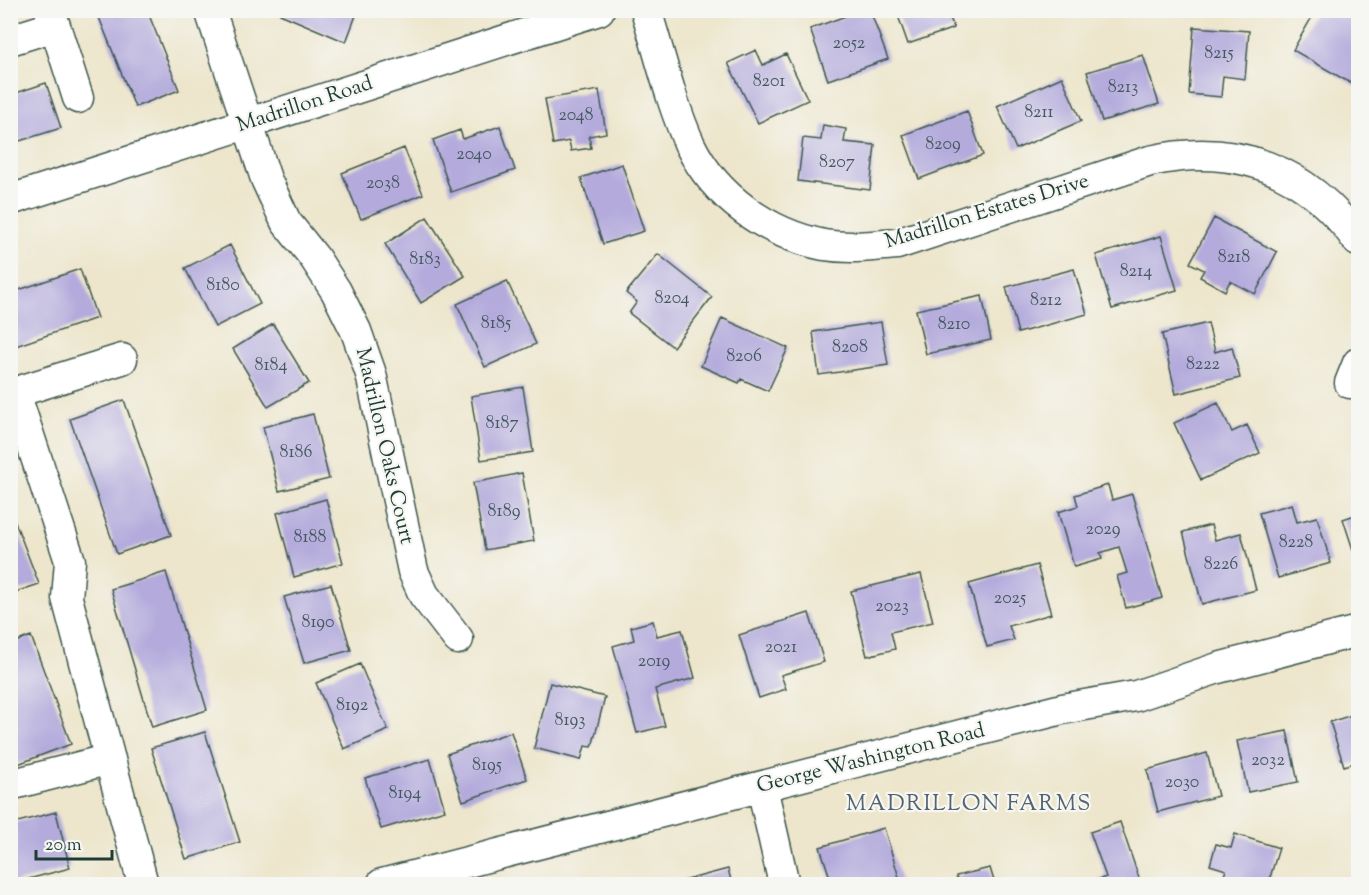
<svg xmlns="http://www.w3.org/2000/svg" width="1369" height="895" font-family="'Sorts Mill Goudy',serif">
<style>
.building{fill:#b4abdc}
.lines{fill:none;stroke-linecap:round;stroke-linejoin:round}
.street-casing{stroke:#3e564b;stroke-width:33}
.street{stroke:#fff;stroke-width:30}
.labels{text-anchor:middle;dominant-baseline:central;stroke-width:4.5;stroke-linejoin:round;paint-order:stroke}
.number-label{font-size:18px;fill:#44585e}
.street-label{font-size:21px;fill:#1f3d34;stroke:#f6f6f2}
.neighbourhood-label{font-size:22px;letter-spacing:1.5px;fill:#53646f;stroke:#f6f6f2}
</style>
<rect width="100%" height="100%" fill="#f6f6f2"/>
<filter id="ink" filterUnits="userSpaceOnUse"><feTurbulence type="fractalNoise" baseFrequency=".0167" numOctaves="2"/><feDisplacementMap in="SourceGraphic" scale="12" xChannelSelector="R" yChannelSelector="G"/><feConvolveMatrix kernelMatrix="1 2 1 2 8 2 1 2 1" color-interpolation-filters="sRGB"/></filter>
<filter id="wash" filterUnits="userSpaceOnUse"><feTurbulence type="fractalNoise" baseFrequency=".008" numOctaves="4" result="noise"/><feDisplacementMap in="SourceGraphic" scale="24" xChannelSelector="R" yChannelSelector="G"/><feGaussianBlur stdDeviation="1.35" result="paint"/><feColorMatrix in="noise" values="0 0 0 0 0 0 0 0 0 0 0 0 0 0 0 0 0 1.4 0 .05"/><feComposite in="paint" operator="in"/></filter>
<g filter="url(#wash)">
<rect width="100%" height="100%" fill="#ede6cc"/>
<g id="blocks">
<path class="building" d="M96 10H147L179 90 135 107Z
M282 10H358L346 42 280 14Z
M862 10H870L888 59 828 80 810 29Z
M896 10H947L954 28 908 44Z
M1316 10H1358L1357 87 1293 50Z
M1194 27 1249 31 1245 79 1223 76 1221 97 1189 94Z
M756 50 763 65 786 54 808 100 758 123 728 63Z
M1143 55 1159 104 1102 121 1087 72Z
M1062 77 1081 121 1016 149 997 106Z
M46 83 61 128 10 144V95Z
M599 90 606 133 589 136 591 148 571 151 569 141 553 144 545 99Z
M967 111 983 155 919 179 903 135Z
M823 125 846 129 844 142 875 145 870 190 798 181 803 138 821 140Z
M500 126 515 170 451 192 433 140 460 130 463 139Z
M404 148 423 194 361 219 342 173Z
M622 164 644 231 603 244 581 178Z
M427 217 465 276 421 303 385 244Z
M1214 218 1277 252 1255 294 1230 281 1225 291 1200 277 1204 270 1190 263Z
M1161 236 1177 290 1112 309 1096 255Z
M230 245 260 304 215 327 185 268Z
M658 254 712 297 673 347 629 313 637 302 626 293Z
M80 269 97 318 10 348V293Z
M1074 269 1087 314 1018 333 1006 287Z
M507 281 536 344 485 367 457 304Z
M982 296 991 340 926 354 916 310Z
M722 318 788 348 768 391 741 379 739 383 701 366Z
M881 322 888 365 819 375 813 332Z
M1208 323 1215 352 1232 347 1240 378 1176 394 1162 334Z
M273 324 309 383 268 407 233 349Z
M523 387 533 452 481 460 471 396Z
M124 400 171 535 117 554 70 419Z
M1218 403 1232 432 1247 425 1260 453 1201 480 1174 423Z
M313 414 329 479 279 491 263 427Z
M522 473 534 541 485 550 473 483Z
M1108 485 1112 500 1132 494 1162 598 1126 608 1117 576 1127 573 1119 547 1100 553 1102 559 1074 567 1058 512 1078 506 1075 495Z
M326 499 343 563 294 577 277 513Z
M1292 504 1297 522 1317 517 1331 563 1278 578 1259 513Z
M10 509 39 584 10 594Z
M1358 514V565L1343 519Z
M1211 525 1215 540 1241 533 1256 590 1202 604 1183 532Z
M1037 565 1051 614 1009 626 1014 640 987 647 969 584Z
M166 572 207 710 152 727 111 589Z
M921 574 933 622 891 632 895 649 867 656 851 591Z
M331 584 351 650 304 663 284 597Z
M809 613 824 662 781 675 786 689 759 698 739 635Z
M653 621 657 636 682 630 695 678 655 689 665 726 637 733 613 646 634 640 631 627Z
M31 636 71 744 18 764 10 743V644Z
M360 664 388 730 344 749 316 683Z
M550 683 605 697 592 747 585 746 581 760 534 748Z
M1358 713V762L1344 766 1330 722Z
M1287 731 1298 782 1248 792 1237 741Z
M205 732 240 842 186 859 151 748Z
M511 732 527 779 463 801 447 754Z
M1207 753 1218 796 1158 812 1147 770Z
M430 759 445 810 381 829 365 778Z
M56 812 70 868 10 884V824Z
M1120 822 1141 884H1086L1106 877 1090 832Z
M884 828 901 884H832L820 847Z
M1235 834 1279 848 1268 884H1221L1226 870 1210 865 1216 844 1231 848Z
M990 868 995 884H958L956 876Z
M728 869 732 884H671Z"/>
</g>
</g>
<g filter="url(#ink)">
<use href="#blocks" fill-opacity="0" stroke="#3e564b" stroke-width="1.5"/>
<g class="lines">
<defs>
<path id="street" d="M50 10 78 98
M210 10 266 179 286 222 314 257 336 291 356 331 371 374 413 571 424 595 458 639
M646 10C660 55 671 103 690 145 715 197 768 234 824 245 849 249 873 246 897 244L1150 161C1236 142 1307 169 1358 241
M10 40 55 26
M10 200 599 10
M1350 383 1358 363
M15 393 70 561 67 598 143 884
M10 394 122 359
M10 785 110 759
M762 787 784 884
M382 884 1062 709 1136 696 1218 668 1358 631"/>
</defs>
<use href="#street" class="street-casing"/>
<use href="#street" class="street"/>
</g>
</g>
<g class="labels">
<g class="number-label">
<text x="849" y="44">2052</text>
<text x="1219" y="54">8215</text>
<text x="769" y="82">8201</text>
<text x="1123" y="88">8213</text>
<text x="1039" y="113">8211</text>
<text x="576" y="116">2048</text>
<text x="943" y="145">8209</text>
<text x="474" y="155">2040</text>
<text x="837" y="163">8207</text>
<text x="383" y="184">2038</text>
<text x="1234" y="258">8218</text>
<text x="425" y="260">8183</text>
<text x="1136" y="272">8214</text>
<text x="223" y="286">8180</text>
<text x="672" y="299">8204</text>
<text x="1046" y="301">8212</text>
<text x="496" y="324">8185</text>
<text x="954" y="325">8210</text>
<text x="850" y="348">8208</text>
<text x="744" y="357">8206</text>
<text x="1203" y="365">8222</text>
<text x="271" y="366">8184</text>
<text x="502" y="424">8187</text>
<text x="296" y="453">8186</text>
<text x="504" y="512">8189</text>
<text x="1103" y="530">2029</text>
<text x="310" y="538">8188</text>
<text x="1296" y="543">8228</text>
<text x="1221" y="565">8226</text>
<text x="1010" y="599">2025</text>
<text x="892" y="607">2023</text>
<text x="318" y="623">8190</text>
<text x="781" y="648">2021</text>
<text x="654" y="662">2019</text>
<text x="352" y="706">8192</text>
<text x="570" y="721">8193</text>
<text x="1268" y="761">2032</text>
<text x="487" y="766">8195</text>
<text x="1182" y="783">2030</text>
<text x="405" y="794">8194</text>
</g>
<g class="street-label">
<text transform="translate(305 105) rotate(-18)">Madrillon Road</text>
<text transform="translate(987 212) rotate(-17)">Madrillon Estates Drive</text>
<text transform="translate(384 446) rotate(77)">Madrillon Oaks Court</text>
<text transform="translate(871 759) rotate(-14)">George Washington Road</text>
</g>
<g class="neighbourhood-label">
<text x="969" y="805">MADRILLON FARMS</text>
</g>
</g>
<rect width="1369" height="895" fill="none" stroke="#f6f6f2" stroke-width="36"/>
<path d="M36 850v9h76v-9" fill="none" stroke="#1f3d34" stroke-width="3"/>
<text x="45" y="850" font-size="18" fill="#1f3d34" stroke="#f6f6f2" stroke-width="4.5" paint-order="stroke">20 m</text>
</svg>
